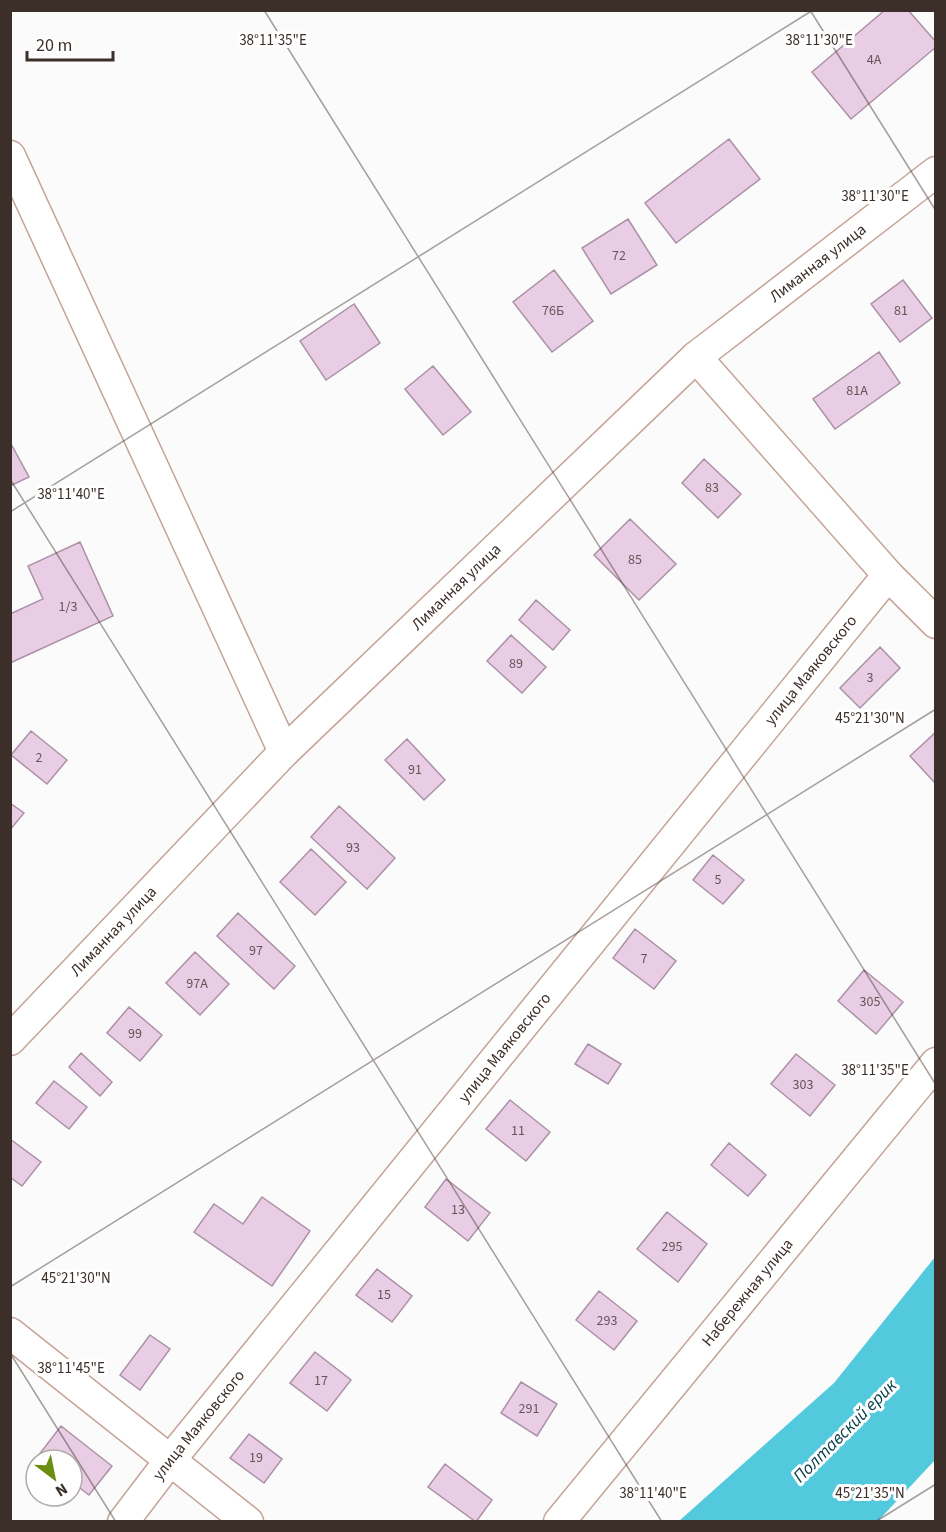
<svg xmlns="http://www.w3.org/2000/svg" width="946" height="1532" font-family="'Source Sans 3',sans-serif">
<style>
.water{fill:#53c9de}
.building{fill:#e9cde4;stroke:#ab91a6;stroke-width:1.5}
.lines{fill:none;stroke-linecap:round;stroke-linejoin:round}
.minor-casing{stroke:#c5a497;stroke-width:33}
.minor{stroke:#fff;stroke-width:30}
.ticks{fill:none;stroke:#3c2f29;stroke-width:1.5;stroke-opacity:0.45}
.labels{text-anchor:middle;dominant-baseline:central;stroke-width:6;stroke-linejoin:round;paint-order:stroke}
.number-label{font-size:14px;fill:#675658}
.street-label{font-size:16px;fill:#3c2f29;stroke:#fff}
.water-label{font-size:18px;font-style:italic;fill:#084048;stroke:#fff}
.ticks-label{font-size:15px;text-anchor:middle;fill:#3c2f29;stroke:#fff;stroke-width:6;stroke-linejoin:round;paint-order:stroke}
</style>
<rect width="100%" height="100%" fill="#fbfbfb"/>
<path class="water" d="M935 1257V1460L878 1521H679L834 1383Z"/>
<path class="building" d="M885 10H908L936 42V47L851 119 812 72Z
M729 139 760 179 676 243 645 203Z
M628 219 657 265 611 294 582 248Z
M554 270 593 321 552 352 513 302Z
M903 280 932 318 900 342 871 304Z
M354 304 380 343 326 380 300 341Z
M879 352 900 383 835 429 813 399Z
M433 366 471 412 443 435 405 389Z
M10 442 29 477 10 486Z
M704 459 741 494 718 518 682 483Z
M630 519 676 564 639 600 594 555Z
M80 542 113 616 10 663V614L43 599 28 566Z
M536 600 570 630 553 650 519 620Z
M511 635 546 667 522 693 487 661Z
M880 647 900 668 860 708 840 688Z
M31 731 67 760 47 784 11 755Z
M936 732V783H935L910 756Z
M407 739 445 780 424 800 385 760Z
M10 803 24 813 10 830Z
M339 806 395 858 367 889 311 837Z
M311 849 346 882 315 915 280 882Z
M713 855 744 880 723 904 693 880Z
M238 913 295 966 274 989 217 936Z
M635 929 676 961 654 989 613 958Z
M195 952 229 984 200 1015 166 983Z
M864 970 903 1002 876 1034 838 1001Z
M129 1007 162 1035 140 1061 107 1033Z
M588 1044 621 1064 608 1084 575 1064Z
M81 1053 112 1082 100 1096 69 1067Z
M796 1054 835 1085 810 1116 771 1084Z
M54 1081 87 1107 69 1129 36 1103Z
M510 1100 550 1132 526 1161 486 1129Z
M10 1139 41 1162 22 1186 10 1177Z
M729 1143 766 1175 748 1196 711 1165Z
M446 1179 490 1213 468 1241 425 1207Z
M262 1197 310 1231 272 1286 194 1232 214 1204 243 1224Z
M667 1212 707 1244 678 1282 637 1249Z
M377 1269 412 1296 392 1322 356 1295Z
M599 1291 637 1321 614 1350 576 1320Z
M150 1335 170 1349 140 1390 120 1375Z
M315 1352 351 1380 327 1411 290 1383Z
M521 1382 557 1404 537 1436 501 1413Z
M61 1426 112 1466 89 1495 72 1482V1460H44L38 1456Z
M249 1434 282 1459 264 1483 230 1458Z
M445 1464 492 1500 476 1522 428 1487Z"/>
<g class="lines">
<defs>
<g id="minor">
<path d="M10 156 284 752"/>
<path d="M696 357 888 575 936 623"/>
<path id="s1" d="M10 1040 284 752 696 357 936 172"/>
<path d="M10 1333 248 1522"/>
<path id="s2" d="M123 1522 171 1459 888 575"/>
<path id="s3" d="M559 1522 936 1063"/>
</g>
</defs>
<use href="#minor" class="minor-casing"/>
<use href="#minor" class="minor"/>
</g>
<path class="ticks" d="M264 10 936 1085M810 10 936 211M10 479 662 1522M10 512 813 10M10 1287 936 709M10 1353 116 1522M875 1522 936 1484"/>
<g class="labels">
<g class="number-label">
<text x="874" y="60">4А</text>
<text x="619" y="256">72</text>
<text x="553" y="311">76Б</text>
<text x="901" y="311">81</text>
<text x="857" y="391">81А</text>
<text x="712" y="488">83</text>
<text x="635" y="560">85</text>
<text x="68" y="607">1/3</text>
<text x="516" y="664">89</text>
<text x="870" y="678">3</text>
<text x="39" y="758">2</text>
<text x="415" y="770">91</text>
<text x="353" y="848">93</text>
<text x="718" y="880">5</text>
<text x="256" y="951">97</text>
<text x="644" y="959">7</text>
<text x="197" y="984">97А</text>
<text x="870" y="1002">305</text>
<text x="135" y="1034">99</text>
<text x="803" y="1085">303</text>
<text x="518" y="1131">11</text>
<text x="458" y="1210">13</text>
<text x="672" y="1247">295</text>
<text x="384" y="1295">15</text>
<text x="607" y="1321">293</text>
<text x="321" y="1381">17</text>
<text x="529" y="1409">291</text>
<text x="256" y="1458">19</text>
</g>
<g class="street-label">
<text stroke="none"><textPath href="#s1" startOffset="1122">Лиманная улица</textPath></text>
<text stroke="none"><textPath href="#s1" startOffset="636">Лиманная улица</textPath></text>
<text stroke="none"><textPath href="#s2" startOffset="1095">улица Маяковского</textPath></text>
<text stroke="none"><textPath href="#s1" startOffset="150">Лиманная улица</textPath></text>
<text stroke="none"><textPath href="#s2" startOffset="609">улица Маяковского</textPath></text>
<text stroke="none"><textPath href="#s3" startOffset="297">Набережная улица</textPath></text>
<text stroke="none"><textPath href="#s2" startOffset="123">улица Маяковского</textPath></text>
</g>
<g class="water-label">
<text transform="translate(845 1431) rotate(-45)">Полтавский ерик</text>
</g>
</g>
<g class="ticks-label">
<text x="273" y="45">38°11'35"E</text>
<text x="819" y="45">38°11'30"E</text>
<text x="875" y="201">38°11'30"E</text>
<text x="71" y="499">38°11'40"E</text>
<text x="870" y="723">45°21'30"N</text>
<text x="875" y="1075">38°11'35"E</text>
<text x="76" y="1283">45°21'30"N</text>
<text x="71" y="1373">38°11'45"E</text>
<text x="653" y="1498">38°11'40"E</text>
<text x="870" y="1498">45°21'35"N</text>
</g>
<rect width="946" height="1532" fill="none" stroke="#3c2f29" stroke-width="24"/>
<g transform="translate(54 1478) rotate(148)"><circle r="28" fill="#ffffff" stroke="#b1aca9" stroke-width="1.5"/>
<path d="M0-4.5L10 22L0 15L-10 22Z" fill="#6b8d12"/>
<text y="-9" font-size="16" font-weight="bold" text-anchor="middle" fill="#3c2f29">N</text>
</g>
<path d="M27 51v9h86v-9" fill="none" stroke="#3c2f29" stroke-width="3"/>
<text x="36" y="51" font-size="18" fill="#3c2f29" stroke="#ffffff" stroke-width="4.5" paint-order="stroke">20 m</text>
</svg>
